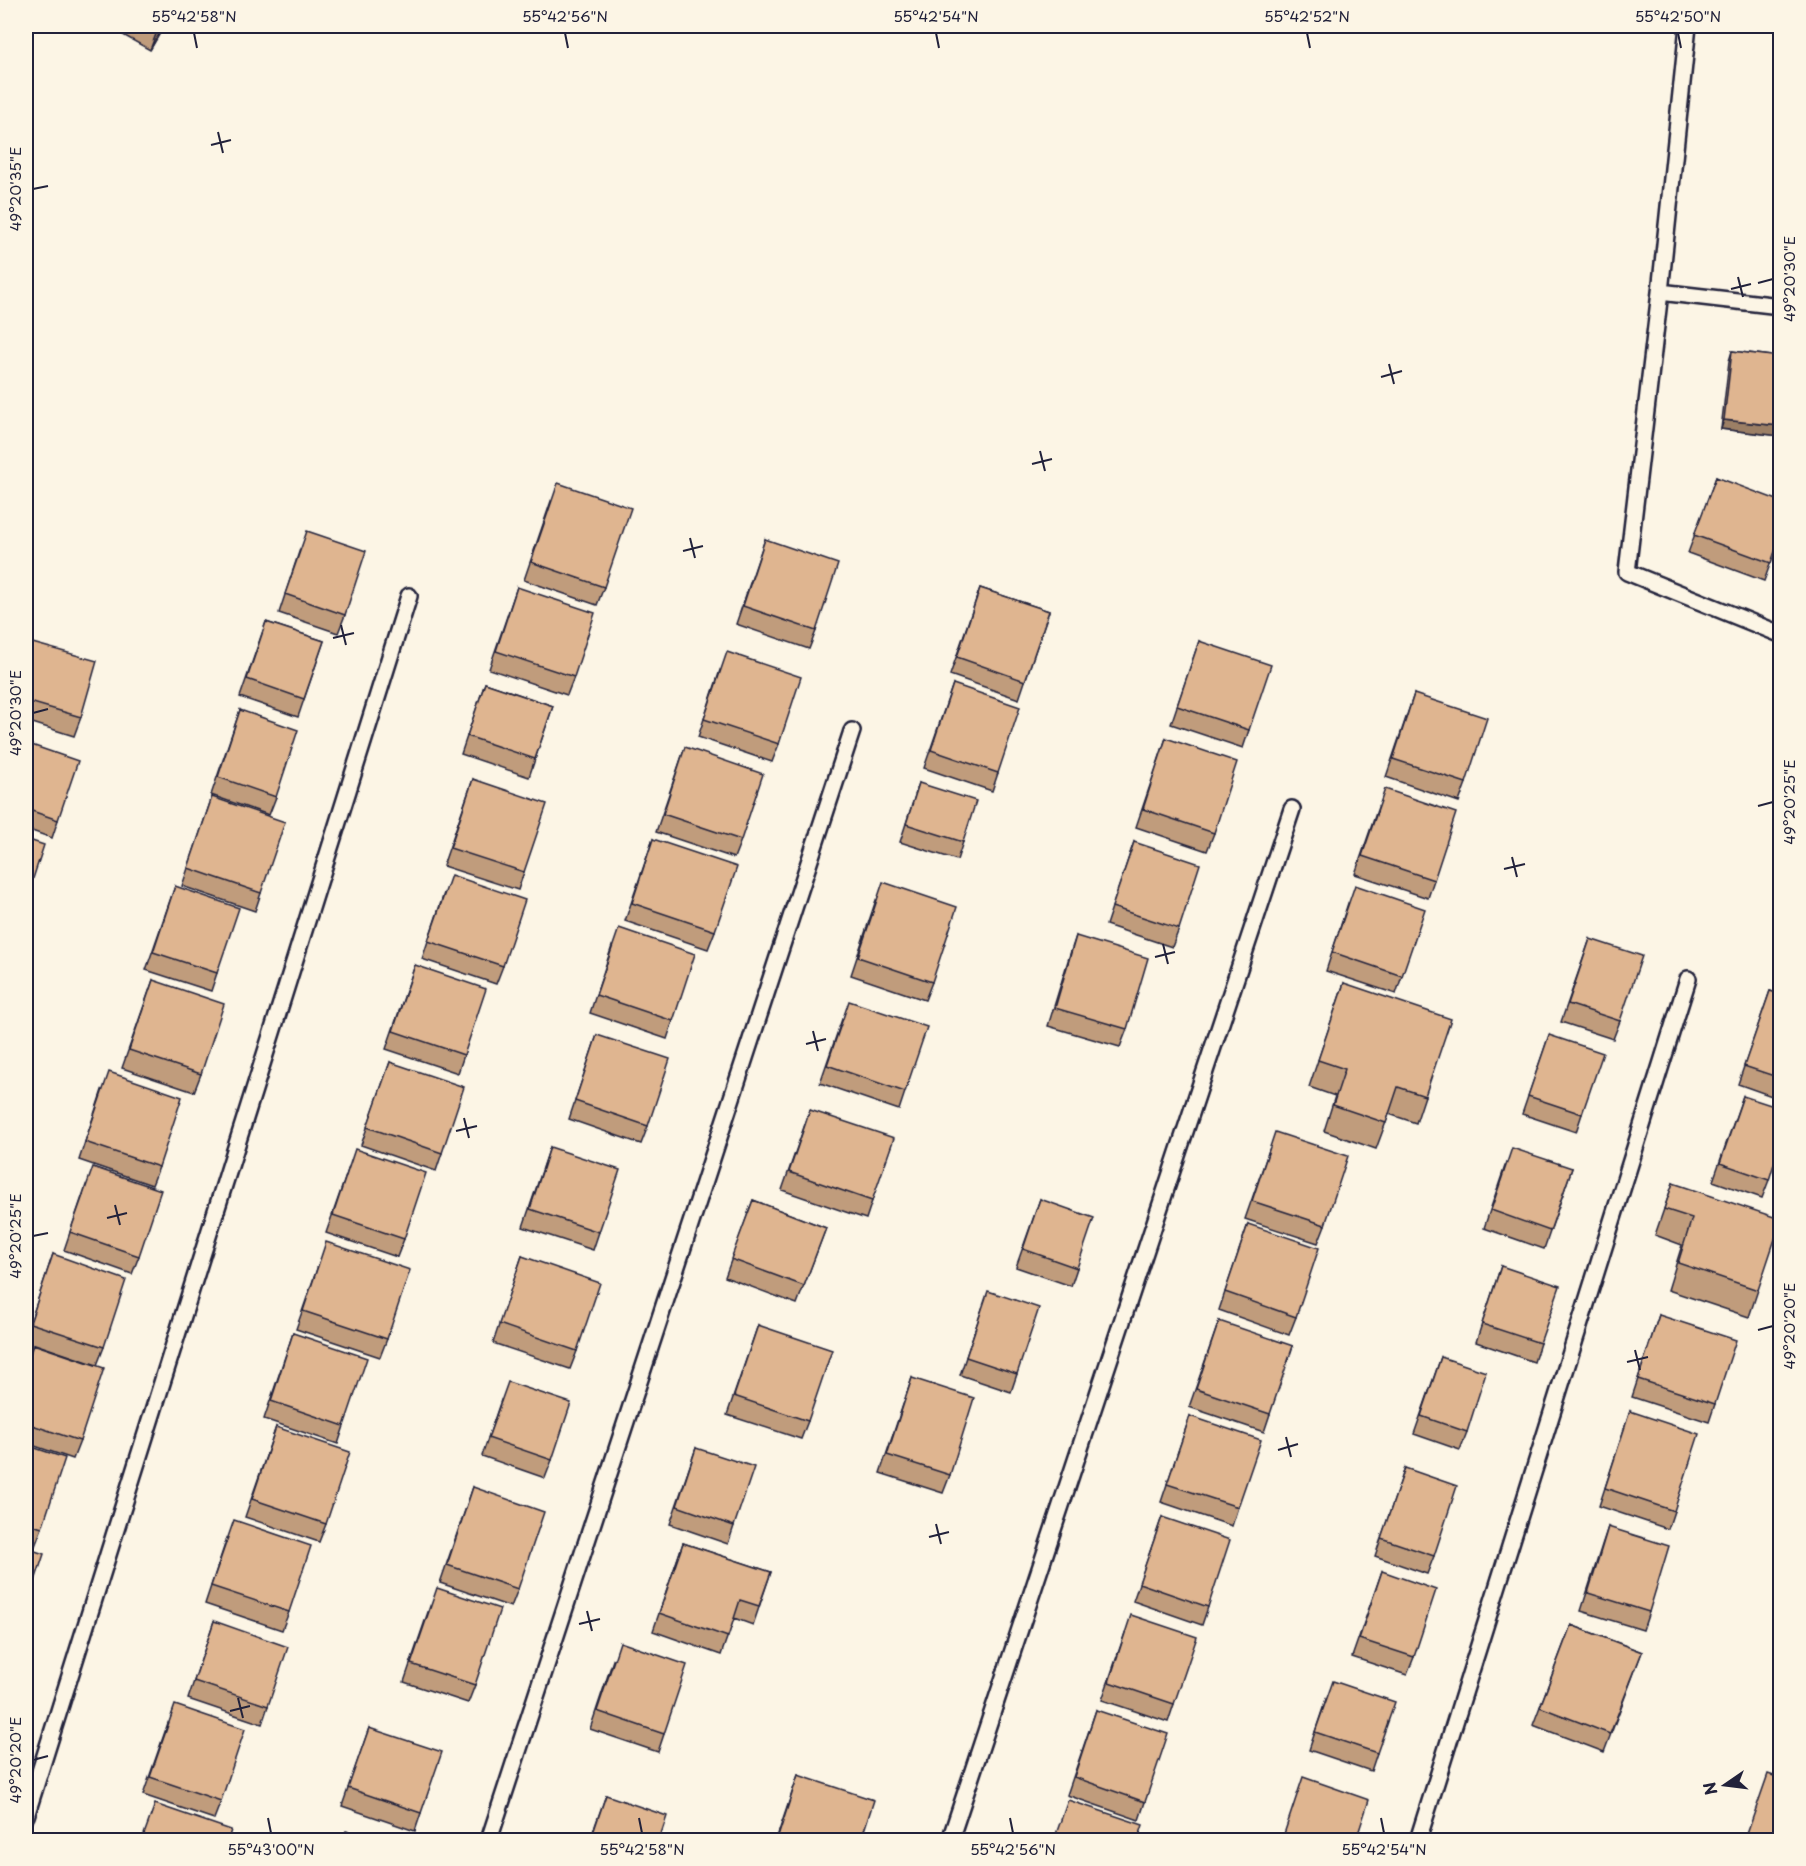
<svg xmlns="http://www.w3.org/2000/svg" width="1806" height="1866" font-family="'Playpen Sans',sans-serif">
<style>
.lines{fill:none;stroke-linecap:round;stroke-linejoin:round}
.lane-casing{stroke:#22223b;stroke-width:20}
.lane{stroke:#fcf5e5;stroke-width:15}
.wall{fill:#c09c7c;stroke:#22223b;stroke-width:1.5}
.shaded-wall{fill:#9c7f65;stroke:#22223b;stroke-width:1.5}
.building{fill:#dfb590;stroke:#22223b;stroke-width:1.5}
.ticks{fill:none;stroke:#22223b;stroke-width:2}
.neatline{fill:none;stroke:#22223b;stroke-width:2}
.ticks-label{font-size:15px;text-anchor:middle;fill:#22223b}
</style>
<rect width="100%" height="100%" fill="#fcf5e5"/>
<filter id="ink" filterUnits="userSpaceOnUse"><feTurbulence type="fractalNoise" baseFrequency=".0167" numOctaves="2"/><feDisplacementMap in="SourceGraphic" scale="12" xChannelSelector="R" yChannelSelector="G"/><feConvolveMatrix kernelMatrix="1 2 1 2 8 2 1 2 1" color-interpolation-filters="sRGB"/></filter>
<g filter="url(#ink)">
<g class="lines">
<defs>
<path id="lane" d="M1688 26 1660 292 1627 572 1780 634
M1660 292 1780 306
M26 1816 409 596
M489 1840 852 731
M950 1840 1292 809
M1418 1840 1688 979"/>
</defs>
<use href="#lane" class="lane-casing"/>
<use href="#lane" class="lane"/>
</g>
<path class="wall" d="M107 26H164L150 50Z
M1732 351 1780 357V436L1721 429 1729 361Z
M1716 477 1780 537 1764 581 1688 553Z
M551 501 604 587 597 605 524 580Z
M765 539 816 631 809 649 736 624Z
M300 549 345 615 338 633 279 613Z
M517 587 574 677 567 695 489 669Z
M980 588 1049 611 1019 699 950 675Z
M266 622 324 641 298 717 240 697Z
M1199 641 1249 730 1243 748 1171 724Z
M29 642 81 717 74 736 26 721V652Z
M720 670 779 744 772 762 698 737Z
M485 683 553 706 529 777 461 754Z
M953 684 998 773 992 791 924 768Z
M1414 694 1466 783 1459 802 1386 777Z
M240 710 276 797 269 815 211 795Z
M1166 738 1214 833 1207 851 1136 827Z
M26 743 58 820 52 838 26 829Z
M685 747 741 840 734 858 656 832Z
M473 779 524 872 518 890 443 866Z
M919 783 963 842 957 860 900 842Z
M212 797 261 893 255 911 182 886Z
M1378 807 1434 880 1428 898 1355 874Z
M653 839 715 931 708 949 625 921Z
M1134 842 1179 929 1172 947 1106 925Z
M175 886 217 973 211 991 146 970Z
M444 893 503 966 496 984 422 959Z
M876 900 932 982 925 1000 851 975Z
M1348 903 1402 976 1396 994 1326 971Z
M1076 936 1127 1029 1120 1047 1048 1026 1070 954Z
M1590 939 1620 1021 1613 1039 1561 1022Z
M612 946 673 1021 667 1039 590 1013Z
M415 965 464 1055 458 1073 386 1049Z
M153 980 201 1074 194 1092 122 1068Z
M1344 983 1425 1096 1416 1123 1389 1114 1376 1149 1324 1131 1335 1096 1309 1087Z
M1770 991 1780 994V1099L1738 1084Z
M842 1019 905 1092 899 1110 820 1083Z
M597 1035 648 1126 641 1144 569 1119Z
M1549 1035 1582 1114 1576 1132 1522 1114Z
M390 1062 442 1153 436 1171 361 1145Z
M102 1090 159 1167 152 1185 79 1160Z
M1743 1096 1769 1180 1762 1198 1713 1181Z
M810 1110 872 1201 866 1219 782 1190Z
M550 1147 599 1232 593 1250 523 1227Z
M1269 1150 1325 1225 1318 1243 1245 1219Z
M1505 1166 1572 1168 1544 1249 1484 1228Z
M349 1167 404 1239 397 1257 326 1233Z
M1673 1183 1758 1290 1749 1317 1668 1290 1682 1245 1655 1235Z
M86 1185 139 1256 132 1274 64 1250Z
M1040 1199 1077 1268 1071 1286 1016 1267Z
M753 1200 826 1228 797 1304 725 1277Z
M1248 1224 1296 1317 1289 1335 1219 1310Z
M53 1254 104 1347 97 1365 26 1341V1335Z
M522 1256 577 1351 570 1369 493 1343Z
M320 1260 387 1339 380 1357 296 1329Z
M1501 1266 1540 1343 1534 1362 1476 1342Z
M982 1309 1017 1374 1011 1392 960 1375Z
M1659 1315 1715 1404 1709 1422 1632 1397Z
M1219 1321 1270 1414 1264 1432 1189 1407Z
M758 1325 808 1421 801 1439 727 1415Z
M293 1333 344 1426 338 1444 264 1419Z
M33 1344 80 1441 73 1459 26 1443V1367Z
M1441 1357 1467 1432 1460 1450 1414 1434Z
M912 1378 950 1475 943 1493 880 1473Z
M501 1400 552 1460 545 1478 482 1456Z
M1630 1411 1674 1511 1668 1529 1599 1506Z
M1190 1416 1238 1507 1232 1526 1161 1502Z
M276 1427 326 1524 319 1542 245 1517Z
M26 1445 42 1528 35 1546 26 1543Z
M696 1448 734 1526 728 1544 670 1524Z
M1405 1468 1434 1556 1427 1574 1375 1556Z
M473 1487 518 1589 511 1607 440 1583Z
M1162 1517 1208 1607 1202 1625 1133 1601Z
M1608 1527 1649 1612 1643 1630 1581 1611 1602 1545Z
M227 1538 289 1612 282 1630 205 1604Z
M683 1543 771 1572 753 1625 734 1618 721 1655 653 1631Z
M1382 1571 1414 1657 1407 1675 1352 1657Z
M430 1606 475 1685 468 1703 404 1682Z
M214 1621 268 1706 262 1724 188 1699Z
M1571 1625 1642 1652 1604 1752 1533 1725Z
M1125 1633 1174 1704 1168 1722 1102 1700Z
M613 1660 664 1734 658 1752 590 1729Z
M1326 1699 1377 1753 1371 1771 1309 1750Z
M1096 1710 1145 1802 1139 1820 1067 1795Z
M168 1723 221 1801 214 1819 143 1795Z
M369 1728 421 1813 415 1831 342 1806Z
M798 1775 861 1840H776Z
M606 1795 659 1840H590Z"/>
<path class="shaded-wall" d="M159 26H164L150 50Z
M1724 420 1780 426V436L1721 429Z"/>
<path class="building" d="M1732 351 1780 357V426L1724 420Z
M1716 477 1780 501V537L1771 563 1694 535Z
M558 483 631 508 604 587 531 562Z
M307 531 366 551 345 615 285 594Z
M765 539 838 564 816 631 743 606Z
M517 587 595 613 574 677 496 651Z
M980 588 1049 611 1025 681 957 657Z
M266 622 324 641 304 699 247 679Z
M1199 641 1271 665 1249 730 1177 706Z
M29 642 97 661 81 717 26 701V655Z
M727 652 801 677 779 744 704 719Z
M485 683 553 706 535 759 467 736Z
M953 684 1020 707 998 773 931 750Z
M1414 694 1487 718 1466 783 1393 759Z
M240 710 298 730 276 797 218 777Z
M1166 738 1237 762 1214 833 1143 809Z
M26 743 78 761 58 820 26 809Z
M685 747 763 774 741 840 663 814Z
M473 779 547 804 524 872 450 848Z
M919 783 976 801 963 842 906 824Z
M1385 789 1456 813 1434 880 1362 856Z
M212 797 285 822 261 893 188 868Z
M26 839 44 845 26 900Z
M653 839 737 867 715 931 632 903Z
M1134 842 1200 864 1179 929 1112 907Z
M451 875 525 900 503 966 428 941Z
M883 882 957 907 932 982 858 957Z
M1355 885 1425 909 1402 976 1332 952Z
M175 886 239 908 217 973 153 952Z
M619 928 695 954 673 1021 596 995Z
M1076 936 1148 958 1127 1029 1055 1008Z
M1590 939 1642 956 1620 1021 1568 1004Z
M415 965 486 989 464 1055 393 1031Z
M153 980 224 1004 201 1074 129 1050Z
M1344 983 1451 1019 1425 1096 1398 1087 1386 1123 1333 1105 1345 1069 1318 1060Z
M1770 991 1780 994V1078L1744 1066Z
M849 1001 927 1027 905 1092 827 1065Z
M597 1035 670 1059 648 1126 575 1101Z
M1549 1035 1603 1053 1582 1114 1528 1096Z
M390 1062 464 1087 442 1153 367 1127Z
M109 1072 182 1097 159 1167 85 1142Z
M1743 1096 1780 1108V1145L1769 1180 1720 1163Z
M810 1110 894 1138 872 1201 789 1172Z
M1275 1132 1348 1156 1325 1225 1252 1201Z
M550 1147 620 1170 599 1232 530 1209Z
M1512 1148 1572 1168 1550 1231 1491 1210Z
M355 1149 426 1173 404 1239 333 1215Z
M93 1167 161 1190 139 1256 70 1232Z
M1673 1183 1780 1219V1224L1758 1290 1678 1263 1692 1218 1664 1209Z
M1040 1199 1094 1218 1077 1268 1023 1249Z
M753 1200 826 1228 804 1286 731 1259Z
M1248 1224 1319 1248 1296 1317 1225 1292Z
M326 1242 410 1270 387 1339 303 1311Z
M53 1254 126 1280 104 1347 30 1323Z
M522 1256 600 1283 577 1351 499 1324Z
M1501 1266 1560 1286 1540 1343 1482 1324Z
M988 1291 1039 1308 1017 1374 966 1357Z
M1659 1315 1736 1340 1715 1404 1638 1379Z
M1219 1321 1293 1346 1270 1414 1196 1389Z
M758 1325 832 1350 808 1421 734 1396Z
M293 1333 367 1358 344 1426 271 1401Z
M33 1344 104 1368 80 1441 26 1423V1368Z
M1441 1357 1486 1372 1467 1432 1421 1416Z
M912 1378 974 1398 950 1475 887 1455Z
M508 1382 571 1403 552 1460 488 1438Z
M1630 1411 1699 1434 1674 1511 1605 1488Z
M1190 1416 1261 1440 1238 1507 1167 1484Z
M276 1427 350 1452 326 1524 252 1499Z
M26 1445 65 1458 42 1528 26 1523Z
M696 1448 754 1467 734 1526 677 1506Z
M1405 1468 1457 1486 1434 1556 1381 1538Z
M473 1487 544 1512 518 1589 447 1565Z
M1162 1517 1230 1540 1208 1607 1139 1583Z
M234 1520 311 1546 289 1612 211 1586Z
M1608 1527 1669 1546 1649 1612 1588 1593Z
M683 1543 771 1572 759 1606 740 1600 728 1637 659 1613Z
M26 1548 44 1554 26 1608Z
M1382 1571 1436 1590 1414 1657 1359 1639Z
M437 1588 500 1609 475 1685 411 1664Z
M1131 1615 1197 1637 1174 1704 1109 1682Z
M214 1621 288 1647 268 1706 194 1681Z
M1571 1625 1642 1652 1610 1734 1540 1707Z
M620 1642 687 1665 664 1734 597 1711Z
M1333 1681 1395 1702 1377 1753 1315 1732Z
M175 1705 245 1729 221 1801 150 1777Z
M1096 1710 1168 1734 1145 1802 1074 1777Z
M369 1728 442 1752 421 1813 348 1788Z
M1768 1774 1780 1778V1840H1745Z
M798 1775 874 1800 861 1840H777Z
M1303 1777 1369 1800 1356 1840H1282Z
M606 1795 667 1816 659 1840H613L593 1833Z
M1068 1800 1143 1825 1138 1840H1054Z
M155 1804 231 1830 228 1840H142Z
M346 1831 375 1840H342Z"/>
</g>
<path class="ticks" d="M194 33 197 48M565 33 568 48M936 33 939 48M1307 33 1310 48M1678 33 1681 48M218 132 223 153M211 145 231 140M33 189 48 186M1738 277 1743 297M1758 283 1773 279M1731 289 1751 284M1389 364 1394 384M1381 377 1402 371M1040 451 1045 471M1032 464 1052 459M690 538 695 558M683 551 703 546M341 625 346 645M333 638 354 633M33 713 48 709M1758 806 1773 802M1512 857 1517 877M1504 869 1525 864M1163 944 1168 964M1155 957 1175 952M813 1031 818 1051M806 1044 826 1039M464 1118 469 1138M456 1131 477 1126M115 1205 120 1225M107 1218 127 1213M33 1236 48 1233M1758 1330 1773 1326M1635 1350 1640 1370M1627 1362 1648 1357M1286 1437 1291 1457M1278 1450 1298 1444M936 1524 941 1544M929 1537 949 1532M587 1611 592 1631M579 1624 600 1619M238 1698 243 1718M230 1711 250 1706M33 1760 48 1756M268 1818 271 1833M639 1818 642 1833M1010 1818 1013 1833M1381 1818 1384 1833"/>
<rect width="1806" height="1866" fill="none" stroke="#fcf5e5" stroke-width="66"/>
<g transform="translate(1725 1785) rotate(256)" stroke="#fcf5e5" stroke-width="4.5" paint-order="stroke">
<path d="M0-4.5L10 22L0 15L-10 22Z" fill="#22223b"/>
<text y="-9" font-size="16" font-weight="bold" text-anchor="middle" fill="#22223b">N</text>
</g>
<rect x="33" y="33" width="1740" height="1800" class="neatline"/>
<g class="ticks-label">
<text x="194" y="22">55°42'58"N</text>
<text x="565" y="22">55°42'56"N</text>
<text x="936" y="22">55°42'54"N</text>
<text x="1307" y="22">55°42'52"N</text>
<text x="1678" y="22">55°42'50"N</text>
<text transform="translate(16 189) rotate(-90)" y="5">49°20'35"E</text>
<text transform="translate(1790 279) rotate(-90)" y="5">49°20'30"E</text>
<text transform="translate(16 713) rotate(-90)" y="5">49°20'30"E</text>
<text transform="translate(1790 802) rotate(-90)" y="5">49°20'25"E</text>
<text transform="translate(16 1236) rotate(-90)" y="5">49°20'25"E</text>
<text transform="translate(1790 1326) rotate(-90)" y="5">49°20'20"E</text>
<text transform="translate(16 1760) rotate(-90)" y="5">49°20'20"E</text>
<text x="271" y="1855">55°43'00"N</text>
<text x="642" y="1855">55°42'58"N</text>
<text x="1013" y="1855">55°42'56"N</text>
<text x="1384" y="1855">55°42'54"N</text>
</g>
</svg>
